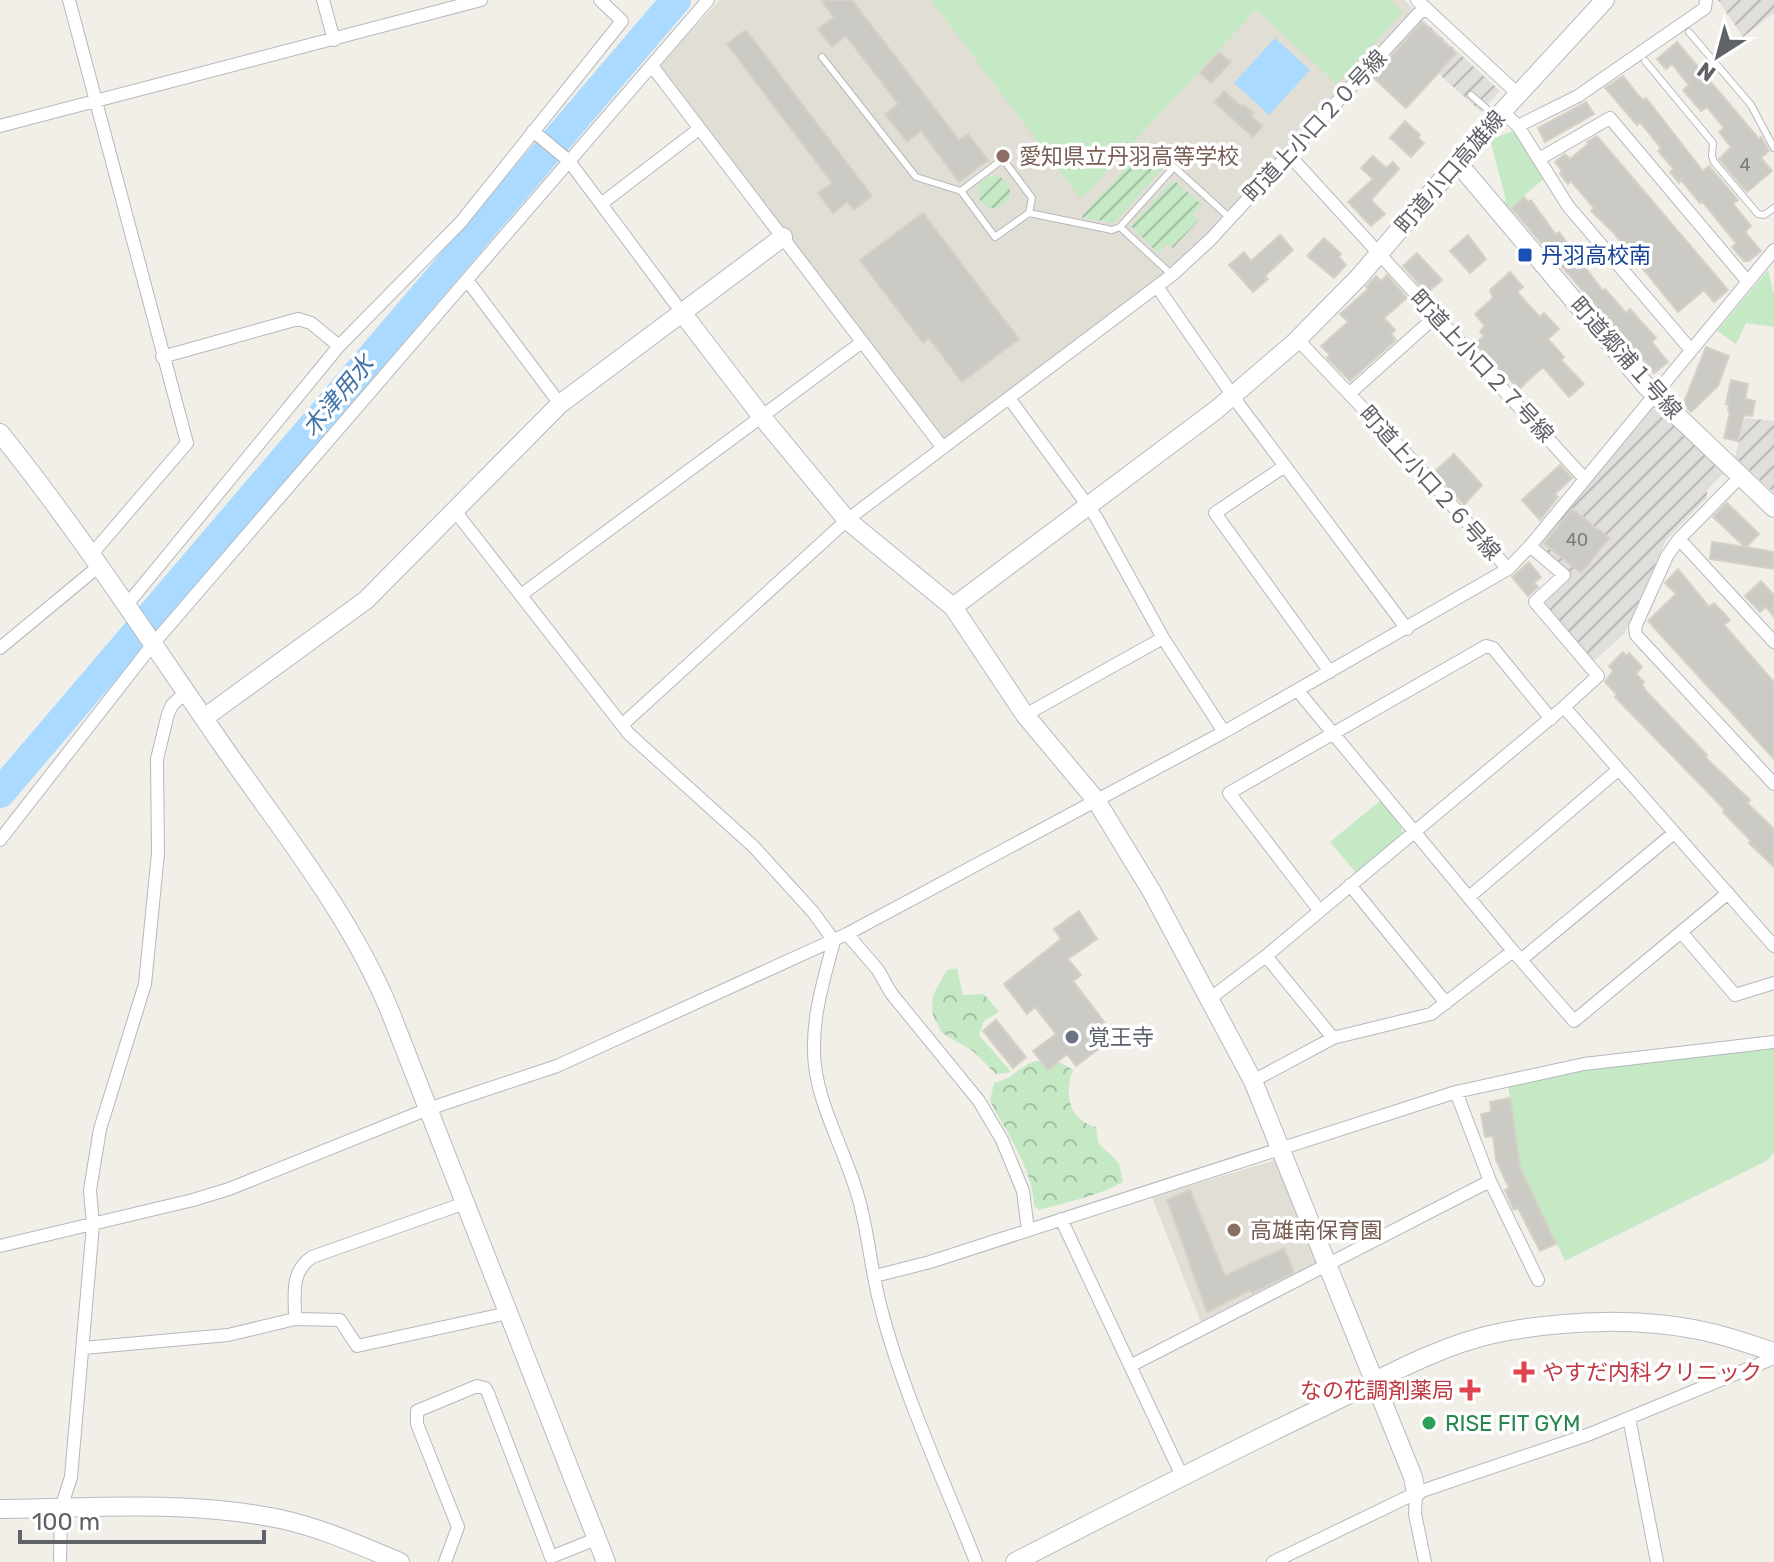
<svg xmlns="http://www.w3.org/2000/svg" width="1774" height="1562" font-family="Rubik,'Noto Sans JP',sans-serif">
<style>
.industrial{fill:url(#industrial-furrows)}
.education{fill:#e1ded6}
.green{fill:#c5e8c5}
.forest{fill:url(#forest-crowns)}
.garden{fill:url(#garden-furrows)}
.water{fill:#aadaff}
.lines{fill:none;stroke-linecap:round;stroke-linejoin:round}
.river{stroke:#aadaff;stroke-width:30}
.building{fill:#cccac5;stroke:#d6d1c6;stroke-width:2}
.lane-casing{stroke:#b5b8bc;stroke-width:8}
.street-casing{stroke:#b5b8bc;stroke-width:14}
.secondary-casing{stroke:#b6babf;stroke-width:20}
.lane{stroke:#fff;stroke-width:6}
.street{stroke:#fff;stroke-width:12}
.secondary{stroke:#fff;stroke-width:18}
.education-dot{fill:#8d6e63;stroke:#fff;stroke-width:3}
.transit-dot{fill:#1a4fb4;stroke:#fff;stroke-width:3}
.worship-dot{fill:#6b7280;stroke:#fff;stroke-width:3}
.health-dot{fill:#e0444e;stroke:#fff;stroke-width:3}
.leisure-dot{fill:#2e9e5b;stroke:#fff;stroke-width:3}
.labels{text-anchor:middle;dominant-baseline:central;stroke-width:7;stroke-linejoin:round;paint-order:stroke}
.number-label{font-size:18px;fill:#7a7d7f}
.street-label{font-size:22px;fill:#5f6368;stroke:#fff}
.education-label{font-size:22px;fill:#785e54;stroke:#fff;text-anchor:start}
.transit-label{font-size:22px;fill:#164399;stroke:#fff;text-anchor:start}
.worship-label{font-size:22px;fill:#5b616d;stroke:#fff;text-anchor:start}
.health-label{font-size:22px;fill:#be3a42;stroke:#fff;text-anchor:start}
.leisure-label{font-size:22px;fill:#27864d;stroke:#fff;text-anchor:start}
.water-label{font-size:24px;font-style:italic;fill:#4174aa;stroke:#fff}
</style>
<defs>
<pattern id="industrial-furrows" width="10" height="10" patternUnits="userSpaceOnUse" patternTransform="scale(2)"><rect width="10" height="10" fill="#e0deda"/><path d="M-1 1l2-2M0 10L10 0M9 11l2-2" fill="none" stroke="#b9b8b5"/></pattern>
<pattern id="forest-crowns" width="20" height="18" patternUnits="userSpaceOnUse" patternTransform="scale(2)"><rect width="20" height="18" fill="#c5e8c5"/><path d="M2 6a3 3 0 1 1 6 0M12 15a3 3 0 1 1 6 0" fill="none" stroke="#a3c0a4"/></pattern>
<pattern id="garden-furrows" width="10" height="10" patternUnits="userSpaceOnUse" patternTransform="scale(2)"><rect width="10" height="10" fill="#c5e8c5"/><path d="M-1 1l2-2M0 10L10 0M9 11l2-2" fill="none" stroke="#a3c0a4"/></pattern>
</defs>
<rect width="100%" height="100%" fill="#f1efe8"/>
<path class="industrial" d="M1718 0H1774V13L1743 37Z
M1422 19 1500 91 1481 112 1439 74 1406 109 1369 75Z
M1648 409H1658L1724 473 1707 490V498L1666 540 1624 634 1593 662 1542 602 1570 576 1537 546Z
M1745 418 1774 421V493L1735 457Z"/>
<path class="education" d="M720 0H1404L1415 10 1203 240 1144 291 946 438 941 437 660 68V64Z
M1275 1160 1316 1263 1313 1271 1202 1325 1152 1197Z"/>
<path class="green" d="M931 0H1390L1403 12 1337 84 1256 10 1081 199Z
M1514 131 1544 179 1509 208 1504 202 1506 200 1490 139Z
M1768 270 1774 295V327L1746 323 1736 344 1717 331Z
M1381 800 1401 826 1402 834 1356 873 1330 842Z
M1774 1047V1152L1768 1160 1565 1261 1520 1167 1508 1085 1585 1068Z"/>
<path class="forest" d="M957 968 963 995 984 994 999 1012 984 1021 979 1035 1011 1072 996 1074 973 1051 942 1033 932 1013 933 995 947 970Z
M1035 1061 1061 1063 1073 1070C1064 1093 1068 1120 1096 1127L1098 1143 1119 1163 1123 1182C1097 1196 1068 1202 1039 1210L1034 1206C1034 1172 1006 1131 990 1101L994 1083C1013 1079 1017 1068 1035 1061Z"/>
<path class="garden" d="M1149 143 1165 158V166L1114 223 1081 217Z
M978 192a16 16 0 1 1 32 0a16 16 0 1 1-32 0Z
M1172 181H1175L1202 205 1193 215 1199 220 1173 248 1167 244 1158 253 1131 226Z"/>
<path class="water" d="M1275 38 1310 70 1269 115 1234 83Z"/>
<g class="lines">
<path class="river" d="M0 793 676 0"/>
</g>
<path class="building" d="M821 0H852L959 140 968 134 988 160 959 182 921 131 907 142 885 114 898 104 846 36 832 47 818 29 834 17Z
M1422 22 1456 53 1406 108 1373 77Z
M746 30 872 196 854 210 847 202 833 213 818 193 832 183 727 44Z
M1677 42 1759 139 1761 137 1769 151 1761 158 1772 171 1747 192 1719 159 1731 147 1719 132 1724 128 1707 107 1701 111 1683 90 1689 85 1672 64 1666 69 1657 59Z
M1219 52 1231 62 1211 83 1200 73Z
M1623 76 1639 96 1644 100 1646 98 1703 171 1709 166 1738 200 1733 204 1751 226 1745 232 1761 251 1749 261H1744L1732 247 1736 243 1702 201 1700 203 1681 180 1679 183 1670 172 1674 169 1658 151 1661 148 1640 122 1637 125 1605 88Z
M1224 91 1242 107 1244 105 1254 113 1251 116 1263 126 1253 137 1214 102Z
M1586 102 1594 114 1545 142 1538 128Z
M1405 121 1420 135 1418 138 1424 143 1411 157 1390 138Z
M1597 136 1728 290 1714 302 1704 290 1678 312 1613 232 1591 211 1594 208 1571 181 1568 184 1560 174 1562 171 1555 162 1565 154 1570 159 1588 144 1587 142Z
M1373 156 1386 168 1393 162 1399 169 1371 200 1385 214 1371 226 1348 202 1373 179 1361 168Z
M1524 197 1528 202 1531 200 1556 235 1559 232 1603 291 1605 289 1626 313 1630 309 1656 338 1652 342 1668 362 1654 373 1511 208Z
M923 213 1019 339 962 382 929 338 923 343 860 260Z
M1280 235 1293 250 1265 276 1268 279 1253 292 1229 265 1244 252 1251 261Z
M1468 235 1486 259 1470 273 1450 251Z
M1324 238 1341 254 1339 257 1346 265 1334 278 1307 256Z
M1417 253 1442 280 1427 293 1403 266Z
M1510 272 1523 287 1517 292 1540 317 1544 313 1559 329 1548 339 1564 357 1561 360 1584 384 1569 397 1543 367 1519 389 1475 344 1484 336 1480 331 1485 326 1475 314 1493 298 1490 290Z
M1387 275 1407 298 1384 318 1395 330 1391 334 1396 340 1350 381 1327 358 1330 355 1321 346 1348 322 1340 314 1368 289 1366 287 1376 276 1381 281Z
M1706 347 1729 356 1718 386 1691 412 1683 405Z
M1731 380 1748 384 1745 399 1755 401 1752 416 1744 415 1738 441 1724 438 1730 412 1728 411 1729 404H1726Z
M1454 454 1482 485 1464 505 1434 472Z
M1560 465 1572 478 1555 494 1558 497 1540 520 1522 500Z
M1727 503 1759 534 1746 547 1774 552V569L1710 559 1712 542 1745 547 1713 517Z
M1572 509 1609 538 1581 573 1544 543Z
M1529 562 1541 577 1534 583 1538 587 1528 596 1512 577Z
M1678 569 1709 607 1714 603 1730 620 1724 625 1774 682V759L1648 621 1676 594 1665 583Z
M1761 581 1774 595V617L1766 607 1760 612 1745 596Z
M1623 652 1626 656 1629 653 1642 667 1636 674 1644 682 1642 684 1646 691 1707 755 1705 757 1750 800 1747 803 1774 829V867L1749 843 1751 841 1723 812 1725 810 1615 697 1617 695 1605 682 1613 671 1609 666Z
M1079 911 1097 939 1068 959 1081 975 1073 981 1115 1036 1076 1066 1067 1054 1048 1070 1033 1051 1056 1034 1035 1007 1027 1014 1004 984 1061 939 1054 929Z
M996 1020 1026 1057 1013 1068 983 1031Z
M1510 1098 1520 1167 1556 1244 1540 1251 1518 1208 1514 1210 1505 1190 1509 1188 1496 1160 1493 1136 1485 1137 1481 1114 1491 1112 1490 1102Z
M1190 1190 1225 1276 1284 1248 1294 1272 1252 1293 1250 1290 1207 1312 1167 1200Z"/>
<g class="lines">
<defs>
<path id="lane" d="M1689 32 1751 105 1774 148
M822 57 916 177 961 191
M1645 61 1713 143 1712 156 1714 162 1758 214 1764 215 1774 208
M1471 95 1494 115
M1029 213 1032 198 1003 159 961 191 995 237 1029 213 1112 230 1120 227
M1172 275 1120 227 1174 167 1230 218"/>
<path id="street" d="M69 0 187 443 91 555
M323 0 334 40
M1417 0 1518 94
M652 66 943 448
M1502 111 1518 126 1568 206 1691 350
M0 126 481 0
M1518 126 1578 96 1705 8 1706 0
M533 131 569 161 683 314
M1289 155 1584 478
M1539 159 1610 118 1748 282
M601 204 699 129
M467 280 560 404
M1158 288 1240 406 1407 629
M1298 340 1414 462 1508 569 1530 546 1774 250
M162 357 298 319 311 323 339 346 461 222 622 21 600 0
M1349 394 1436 316
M1009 398 1096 517 1163 638 1224 732
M1285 466 1215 513 1330 672
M1741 476 1679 539 1667 556 1635 627 1636 635 1774 784
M455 511 629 734 754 847 813 912 834 941C823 982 810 1023 815 1066 820 1108 845 1152 857 1193 868 1228 870 1265 879 1300 900 1387 943 1478 976 1562
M1679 539 1774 642
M1530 546 1564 575 1535 602 1598 676 1564 707
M521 595 862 342
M126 606 339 346
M0 648 99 566
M1298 691 1513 951 1574 1021 1728 893
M1025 715 1163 638
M622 725 847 520 1172 275 1211 239 1418 14 1426 9
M0 840 153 644 708 0
M1350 885 1446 1003
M1469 897 1618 770
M1319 910 1229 793 1486 646 1493 648 1551 719
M1681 932 1735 995 1774 983
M847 934 878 970 891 993 979 1101 1002 1140 1023 1191 1028 1230
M1266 956 1333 1038
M1522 959 1674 833
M1208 1000 1266 956 1564 707 1774 946
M1253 1081 1333 1038 1431 1014 1513 951
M1456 1092 1490 1181 1538 1280
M1061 1219 1182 1476
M0 1246 193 1200 229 1189 428 1109 557 1066 847 934 1224 732 1508 569
M875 1276 930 1262 1456 1092 1584 1064 1774 1042
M295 1319C295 1294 290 1272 312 1257L465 1203
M83 1348 228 1335 295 1319 340 1320 357 1346 508 1313
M1130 1366 1490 1181
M1629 1418 1657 1562
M1416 1493 1415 1514 1425 1562
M60 1562 61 1508 71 1477 93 1225 90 1190 100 1129 145 984 158 853 157 759 168 714 172 705 186 692
M445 1562 458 1527 417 1424V1411L477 1386 485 1388 488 1393 551 1557 596 1539
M1273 1562 1416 1493 1590 1434 1774 1358"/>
<path id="secondary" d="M1457 162 1646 386 1774 508
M683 314 762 417 847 520 953 607 1025 715 1096 800 1152 892 1253 1081 1413 1477 1416 1493
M0 433C81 534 151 642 225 749 283 832 350 915 389 1009L606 1562
M953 607 1216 410 1294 343 1359 277 1477 139 1605 0
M204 718 366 600 560 404 783 237
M0 1509C93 1508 188 1500 280 1519 322 1528 361 1546 400 1562
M1015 1562C1116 1510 1217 1458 1319 1409 1375 1382 1438 1345 1498 1333 1568 1319 1647 1317 1716 1334 1736 1339 1755 1346 1774 1352"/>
</defs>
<use href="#lane" class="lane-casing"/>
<use href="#street" class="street-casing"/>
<use href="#secondary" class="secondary-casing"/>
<use href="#lane" class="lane"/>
<use href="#street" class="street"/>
<use href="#secondary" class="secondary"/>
</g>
<g class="education-dot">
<circle cx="1003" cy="156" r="8"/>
<circle cx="1234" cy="1230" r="8"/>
</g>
<rect class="transit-dot" x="1517" y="247" width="16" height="16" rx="4"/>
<circle class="worship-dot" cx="1072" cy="1037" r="8"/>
<g class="health-dot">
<path d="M1520 1360h8v8h8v8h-8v8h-8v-8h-8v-8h8z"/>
<path d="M1466 1378h8v8h8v8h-8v8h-8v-8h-8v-8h8z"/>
</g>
<circle class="leisure-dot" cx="1429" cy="1423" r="8"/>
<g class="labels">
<g class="number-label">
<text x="1745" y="165">4</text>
<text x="1577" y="540">40</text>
</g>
<g class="street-label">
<text transform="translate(1315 126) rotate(-47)">町道上小口２０号線</text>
<text transform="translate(1450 172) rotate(-49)">町道小口高雄線</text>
<text transform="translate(1626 358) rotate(48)">町道郷浦１号線</text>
<text transform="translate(1482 366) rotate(47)">町道上小口２７号線</text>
<text transform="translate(1430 483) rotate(48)">町道上小口２６号線</text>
</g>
<g class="education-label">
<text x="1019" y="156">愛知県立丹羽高等学校</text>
<text x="1250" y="1230">高雄南保育園</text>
</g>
<g class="transit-label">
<text x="1541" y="255">丹羽高校南</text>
</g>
<g class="worship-label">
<text x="1088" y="1037">覚王寺</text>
</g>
<g class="health-label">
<text x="1542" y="1372">やすだ内科クリニック</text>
<text x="1454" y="1390" text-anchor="end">なの花調剤薬局</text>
</g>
<g class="leisure-label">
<text x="1445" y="1423">RISE FIT GYM</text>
</g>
<g class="water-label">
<text transform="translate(338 396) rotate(-50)">木津用水</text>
</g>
</g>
<g transform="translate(1718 56) rotate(216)" stroke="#ffffff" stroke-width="6" paint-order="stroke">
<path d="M0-6L14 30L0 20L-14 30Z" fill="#5f6368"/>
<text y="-12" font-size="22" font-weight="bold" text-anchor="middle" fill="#5f6368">N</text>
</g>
<path d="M20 1530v12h244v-12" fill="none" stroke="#5f6368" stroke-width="4"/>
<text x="32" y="1530" font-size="24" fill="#5f6368" stroke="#ffffff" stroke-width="6" paint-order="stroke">100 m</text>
</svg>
